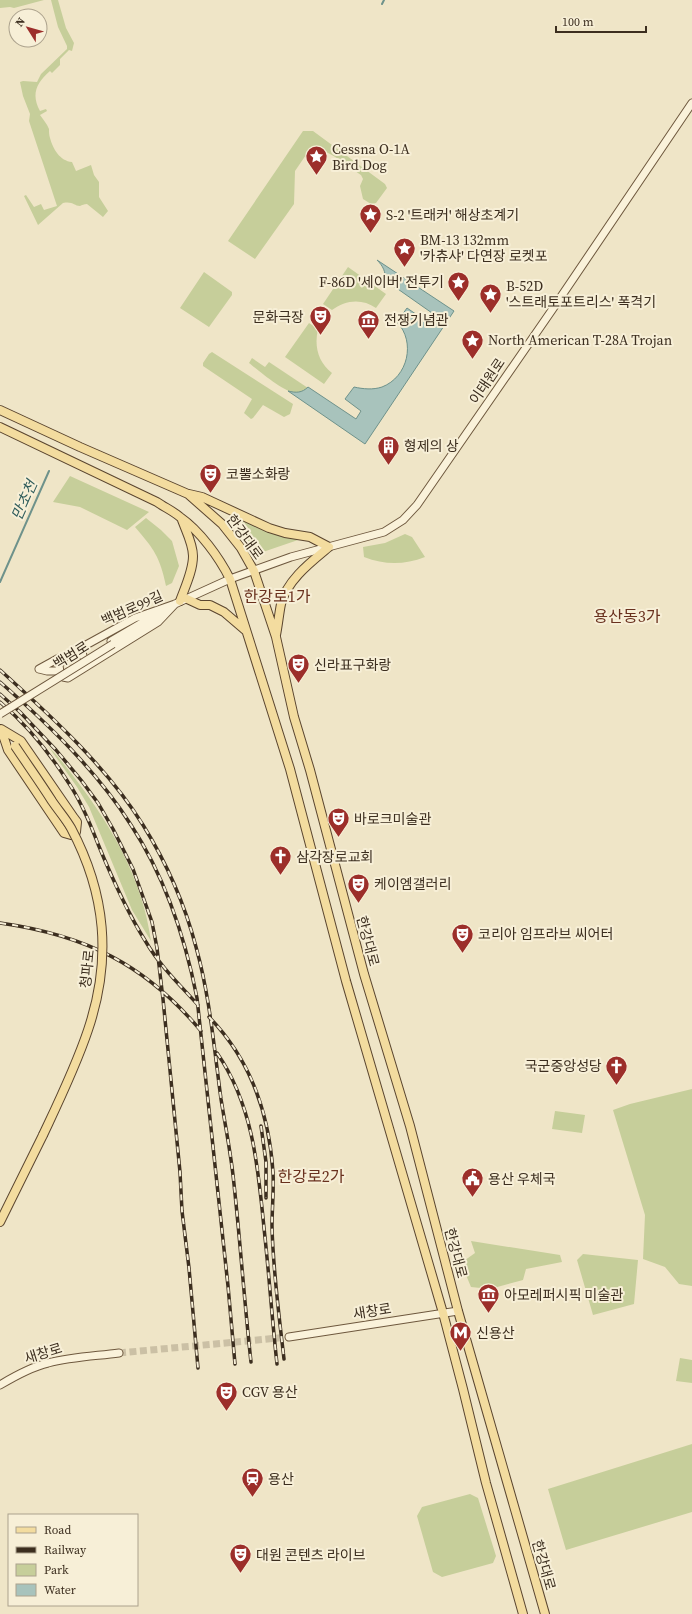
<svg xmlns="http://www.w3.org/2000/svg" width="692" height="1614" font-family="'Source Serif 4','Noto Sans KR',serif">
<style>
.green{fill:#c6ce9a}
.water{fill:#a8c3bc;stroke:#6e928b}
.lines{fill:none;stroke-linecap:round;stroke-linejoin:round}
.stream{stroke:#6e928b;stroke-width:2}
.secondary-tunnel{stroke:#cbc0a5;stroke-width:7;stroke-dasharray:7 3.5;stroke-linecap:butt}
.secondary-casing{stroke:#6e583e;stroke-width:9}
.primary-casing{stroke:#5a452f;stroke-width:10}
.secondary{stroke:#faf2da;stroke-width:7}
.primary{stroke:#f3dc9f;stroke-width:8}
.rail-casing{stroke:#3c2e1f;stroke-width:3.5}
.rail{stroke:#f7efd7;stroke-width:2;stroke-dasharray:6;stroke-linecap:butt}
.secondary-bridge-casing{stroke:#6e583e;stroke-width:9;stroke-linecap:butt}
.primary-bridge-casing{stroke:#5a452f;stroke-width:10;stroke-linecap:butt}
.secondary-bridge{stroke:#faf2da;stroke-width:7}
.primary-bridge{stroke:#f3dc9f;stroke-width:8}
.labels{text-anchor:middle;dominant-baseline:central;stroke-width:4;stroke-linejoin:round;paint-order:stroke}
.poi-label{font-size:14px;fill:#3c2e1f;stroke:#f7efd7;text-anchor:start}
.street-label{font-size:14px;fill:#3c2e1f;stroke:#f7efd7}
.water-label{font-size:15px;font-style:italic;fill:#2f5c5b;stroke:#f7efd7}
.quarter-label{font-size:16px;fill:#69311e;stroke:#f7efd7}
</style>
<rect width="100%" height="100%" fill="#efe5c7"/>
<path class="green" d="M0 0H44L14 8 10 7 0 8Z
M51 0H58L66 28 74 43 72 51 69 50 60 59V65L52 73 50 71C36 83 31 95 40 111L46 109 47 111 40 115C43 119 47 124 49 129 49 132 49 135 50 138 53 149 60 161 72 162L76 171 91 165 94 175 99 182V197L108 211 103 217 87 204C84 204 82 205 80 206 74 206 73 201 63 203L38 225 24 196 26 195 34 207 41 204 44 210 57 206 29 121 30 114 23 96 20 82 23 81 37 82 41 74 67 49V46L58 27Z
M303 131H313L385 184 387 188 376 203 371 204 363 199 360 186 363 179 361 175C349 167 325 146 310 149L295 171 294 204 255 259 228 241Z
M348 267 386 294 376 308C362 298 345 300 332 310L323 304Z
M204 272 232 292V295L209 327 180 308Z
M309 323 318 329C314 346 318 362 332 373L324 384 285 357Z
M212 352 293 404 290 414 284 417 263 405 253 418 251 419 244 413 252 399 203 366V363L209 354Z
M252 358 265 367 269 362 308 388C305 390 300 393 297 393 286 394 258 370 249 363Z
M70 476 149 512 127 530 80 507 53 502Z
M146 518 161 530 172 541 179 566 172 583 166 586C160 557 154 549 135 527Z
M233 519H239L278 534 298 540 260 553 255 551Z
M405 534 412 537 425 557C404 565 385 565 364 557L363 547 385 543Z
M48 746C59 757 68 769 77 781 113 828 143 882 151 941L132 910 89 807 77 787Z
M692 1089V1286L679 1284 665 1267 643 1259 645 1215 613 1110 630 1104Z
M555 1111 585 1115 582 1133 552 1129Z
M471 1241 560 1255 562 1262 526 1269 523 1280 490 1289 471 1287 461 1263 475 1253Z
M583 1254 638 1260 634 1304 593 1315 577 1260Z
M680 1358 692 1360V1383L676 1381Z
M692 1444V1512L566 1550 548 1489Z
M470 1494 478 1498 496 1556 493 1563 442 1577 433 1572 417 1516 422 1507Z"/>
<path class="water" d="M377 260 454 311 365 444 288 391C296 393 302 393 308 387L356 419 361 411 345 399 354 387C363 389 373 390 382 387 408 377 416 342 397 322L407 308 426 321 432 313 385 280C386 272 383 266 377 260Z"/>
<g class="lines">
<path class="stream" d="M382 4 384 0
M0 582 49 471"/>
<path class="secondary-tunnel" d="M119 1353 289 1337"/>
<defs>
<path id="secondary" d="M175 604 158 622 68 678 63 677 60 673 59 665 66 656 135 618 175 604 230 579 291 557 384 532 403 520 417 505 552 310 692 103
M111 641 157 614
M113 644 165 610
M84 645C81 654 82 659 91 663
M39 669 59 658 66 656
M39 669 47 671H59
M289 1337 458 1311
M0 1385C15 1376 31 1367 48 1363 71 1357 96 1356 119 1353"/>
<path id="primary" d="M0 410 80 447 188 494 222 524 241 548 254 571 276 637 294 717 310 770 364 974 410 1126 458 1311 545 1614
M0 427 157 502C164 507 173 511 180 517 200 531 219 557 230 579L290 769 346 981 443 1313 463 1389 486 1483 523 1614
M189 494 202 497 269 528 285 533 310 537 329 547C311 562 287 580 281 604 279 614 278 625 276 635
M185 598 200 605H210L224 612 245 630
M180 601C185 587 193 571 193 556 193 544 186 531 182 520
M1 729 21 741 74 818 77 822 76 832 71 835 64 833 8 750Z
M0 1222 43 1135"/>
</defs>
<use href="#secondary" class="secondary-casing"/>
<use href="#primary" class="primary-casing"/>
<use href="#secondary" class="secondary"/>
<use href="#primary" class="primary"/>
<defs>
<path id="rail" d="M0 670C51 716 107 767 143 825 166 862 185 905 196 947 210 997 214 1048 221 1099 225 1124 230 1149 233 1175 240 1237 244 1299 251 1362
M0 682C48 724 97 771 131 825 165 877 185 937 197 998L228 1286 235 1364
M0 694 20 712 56 750 81 780 98 803 113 829 133 869 152 922 157 948 163 999 180 1172 182 1211 189 1268 198 1368
M0 702C27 725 49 752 68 782 81 801 90 823 98 844 112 878 127 912 146 942 160 966 180 985 198 1005
M0 923C85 935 145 964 201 1031
M209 1017C251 1060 269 1113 273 1172 274 1190 272 1208 272 1226 273 1271 279 1315 284 1359
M217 1053C253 1105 258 1167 264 1228 269 1273 272 1319 277 1364
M261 1126 266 1162V1198"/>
</defs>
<use href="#rail" class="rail-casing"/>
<use href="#rail" class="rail"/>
<defs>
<path id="secondary-bridge" d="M0 714 113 644"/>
<path id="primary-bridge" d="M15 746C27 764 40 782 52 801 58 810 66 819 71 828 106 894 112 959 88 1030 76 1066 59 1101 43 1135"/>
</defs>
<use href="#secondary-bridge" class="secondary-bridge-casing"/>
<use href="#primary-bridge" class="primary-bridge-casing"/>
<use href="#secondary-bridge" class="secondary-bridge"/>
<use href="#primary-bridge" class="primary-bridge"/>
</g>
<defs>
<symbol id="sight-pin" viewBox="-11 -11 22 30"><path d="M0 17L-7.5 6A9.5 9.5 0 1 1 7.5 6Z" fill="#9c2e2a" stroke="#f7efd7"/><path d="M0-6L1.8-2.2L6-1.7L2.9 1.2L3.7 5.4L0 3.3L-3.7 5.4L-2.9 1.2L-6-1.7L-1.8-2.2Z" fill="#fff"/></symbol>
<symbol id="theatre-pin" viewBox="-11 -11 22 30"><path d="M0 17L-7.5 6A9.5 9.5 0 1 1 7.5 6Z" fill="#9c2e2a" stroke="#f7efd7"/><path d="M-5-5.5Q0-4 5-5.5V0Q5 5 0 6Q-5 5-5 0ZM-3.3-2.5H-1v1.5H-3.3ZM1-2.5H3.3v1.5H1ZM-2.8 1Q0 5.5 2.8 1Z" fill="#fff"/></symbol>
<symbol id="museum-pin" viewBox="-11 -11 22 30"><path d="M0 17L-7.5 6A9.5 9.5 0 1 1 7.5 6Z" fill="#9c2e2a" stroke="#f7efd7"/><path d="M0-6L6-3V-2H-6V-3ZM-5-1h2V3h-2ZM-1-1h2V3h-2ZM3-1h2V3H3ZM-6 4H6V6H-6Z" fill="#fff"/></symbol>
<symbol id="building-pin" viewBox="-11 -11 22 30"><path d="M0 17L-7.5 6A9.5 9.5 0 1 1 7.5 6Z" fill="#9c2e2a" stroke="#f7efd7"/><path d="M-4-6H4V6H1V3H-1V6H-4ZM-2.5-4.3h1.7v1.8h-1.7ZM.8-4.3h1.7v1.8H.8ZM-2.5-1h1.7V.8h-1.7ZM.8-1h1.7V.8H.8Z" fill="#fff"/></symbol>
<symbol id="church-pin" viewBox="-11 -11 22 30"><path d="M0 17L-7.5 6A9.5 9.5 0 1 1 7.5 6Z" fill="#9c2e2a" stroke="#f7efd7"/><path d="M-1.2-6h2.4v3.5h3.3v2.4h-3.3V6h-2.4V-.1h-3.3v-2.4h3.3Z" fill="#fff"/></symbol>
<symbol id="civic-pin" viewBox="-11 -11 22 30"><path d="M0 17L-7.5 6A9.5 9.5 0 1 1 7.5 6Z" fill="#9c2e2a" stroke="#f7efd7"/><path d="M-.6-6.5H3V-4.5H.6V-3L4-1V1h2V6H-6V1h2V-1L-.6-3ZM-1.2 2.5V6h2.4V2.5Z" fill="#fff"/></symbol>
<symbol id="metro-pin" viewBox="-11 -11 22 30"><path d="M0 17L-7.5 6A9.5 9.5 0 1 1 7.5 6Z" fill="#9c2e2a" stroke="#f7efd7"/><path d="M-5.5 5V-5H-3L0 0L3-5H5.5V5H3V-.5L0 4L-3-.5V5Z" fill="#fff"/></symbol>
<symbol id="station-pin" viewBox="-11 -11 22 30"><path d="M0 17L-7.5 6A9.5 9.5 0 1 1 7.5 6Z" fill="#9c2e2a" stroke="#f7efd7"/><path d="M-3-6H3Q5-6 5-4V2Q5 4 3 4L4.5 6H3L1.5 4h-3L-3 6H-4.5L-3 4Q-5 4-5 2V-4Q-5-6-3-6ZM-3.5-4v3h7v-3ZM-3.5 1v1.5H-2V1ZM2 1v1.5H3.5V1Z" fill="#fff"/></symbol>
</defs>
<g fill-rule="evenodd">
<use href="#sight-pin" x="304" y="144" width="25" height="34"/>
<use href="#sight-pin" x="358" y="202" width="25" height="34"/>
<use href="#sight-pin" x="392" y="236" width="25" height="34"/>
<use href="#sight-pin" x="446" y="270" width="25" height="34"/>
<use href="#sight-pin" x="478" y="282" width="25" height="34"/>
<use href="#theatre-pin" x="308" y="304" width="25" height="34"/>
<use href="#museum-pin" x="356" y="308" width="25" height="34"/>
<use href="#sight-pin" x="460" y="328" width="25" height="34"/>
<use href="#building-pin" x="376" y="434" width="25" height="34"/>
<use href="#theatre-pin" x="198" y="462" width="25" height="34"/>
<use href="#theatre-pin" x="286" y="652" width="25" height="34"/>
<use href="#theatre-pin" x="326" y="806" width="25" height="34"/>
<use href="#church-pin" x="268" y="844" width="25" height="34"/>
<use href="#theatre-pin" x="346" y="872" width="25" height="34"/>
<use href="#theatre-pin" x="450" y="922" width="25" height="34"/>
<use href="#church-pin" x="604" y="1054" width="25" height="34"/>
<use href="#civic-pin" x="460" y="1166" width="25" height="34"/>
<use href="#museum-pin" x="476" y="1282" width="25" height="34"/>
<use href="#metro-pin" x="448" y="1320" width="25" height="34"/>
<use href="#theatre-pin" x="214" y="1380" width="25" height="34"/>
<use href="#station-pin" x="240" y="1466" width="25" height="34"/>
<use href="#theatre-pin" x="228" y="1542" width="25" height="34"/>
</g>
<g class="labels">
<g class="poi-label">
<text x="332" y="149">Cessna O-1A<tspan x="332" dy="16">Bird Dog</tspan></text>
<text x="386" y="215">S-2 '트래커' 해상초계기</text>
<text x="420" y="240">BM-13 132mm<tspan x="420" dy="16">'카츄샤' 다연장 로켓포</tspan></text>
<text x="444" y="282" text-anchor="end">F-86D '세이버' 전투기</text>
<text x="506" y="286">B-52D<tspan x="506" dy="16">'스트래토포트리스' 폭격기</tspan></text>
<text x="304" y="317" text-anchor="end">문화극장</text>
<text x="384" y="320">전쟁기념관</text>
<text x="488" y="340">North American T-28A Trojan</text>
<text x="404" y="446">형제의 상</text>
<text x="226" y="474">코뿔소화랑</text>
<text x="314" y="665">신라표구화랑</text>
<text x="354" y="819">바로크미술관</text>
<text x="296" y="857">삼각장로교회</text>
<text x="374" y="884">케이엠갤러리</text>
<text x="478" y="934">코리아 임프라브 씨어터</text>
<text x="602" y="1066" text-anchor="end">국군중앙성당</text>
<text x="488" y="1179">용산 우체국</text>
<text x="504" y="1295">아모레퍼시픽 미술관</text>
<text x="476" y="1333">신용산</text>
<text x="242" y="1392">CGV 용산</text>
<text x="268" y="1479">용산</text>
<text x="256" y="1555">대원 콘텐츠 라이브</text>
</g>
<g class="street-label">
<text transform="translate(487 381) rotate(-56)">이태원로</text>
<text transform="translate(245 537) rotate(54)">한강대로</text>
<text transform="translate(132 608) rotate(-24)">백범로99길</text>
<text transform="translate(71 655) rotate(-32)">백범로</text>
<text transform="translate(368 941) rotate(75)">한강대로</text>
<text transform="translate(87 969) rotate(-84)">청파로</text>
<text transform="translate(456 1253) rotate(75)">한강대로</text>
<text transform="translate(372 1311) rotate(-9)">새창로</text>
<text transform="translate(43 1353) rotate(-17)">새창로</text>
<text transform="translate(544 1565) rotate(74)">한강대로</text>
</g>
<g class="water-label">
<text transform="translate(24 500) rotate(-66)">만초천</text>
</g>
<g class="quarter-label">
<text x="277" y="596">한강로1가</text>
<text x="627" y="616">용산동3가</text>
<text x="311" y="1176">한강로2가</text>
</g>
</g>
<rect x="8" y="1514" width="130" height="92" fill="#f7efd7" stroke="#aca28d"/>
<rect x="16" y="1527" width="20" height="6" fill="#f3dc9f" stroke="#aca28d"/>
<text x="44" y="1534" font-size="12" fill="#3c2e1f">Road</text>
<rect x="16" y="1547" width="20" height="6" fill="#3c2e1f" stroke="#aca28d"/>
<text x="44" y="1554" font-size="12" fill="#3c2e1f">Railway</text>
<rect x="16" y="1564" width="20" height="12" fill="#c6ce9a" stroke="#aca28d"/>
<text x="44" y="1574" font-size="12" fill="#3c2e1f">Park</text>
<rect x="16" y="1584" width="20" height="12" fill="#a8c3bc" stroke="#aca28d"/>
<text x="44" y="1594" font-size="12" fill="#3c2e1f">Water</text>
<g transform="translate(28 28) rotate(307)"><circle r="19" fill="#f7efd7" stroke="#aca28d"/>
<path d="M0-3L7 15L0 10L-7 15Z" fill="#9c2e2a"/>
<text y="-6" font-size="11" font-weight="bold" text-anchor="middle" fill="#3c2e1f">N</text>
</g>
<path d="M556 26v6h90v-6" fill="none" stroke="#3c2e1f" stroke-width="2"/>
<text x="562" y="26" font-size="12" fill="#3c2e1f" stroke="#f7efd7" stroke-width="3" paint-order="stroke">100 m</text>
</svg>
